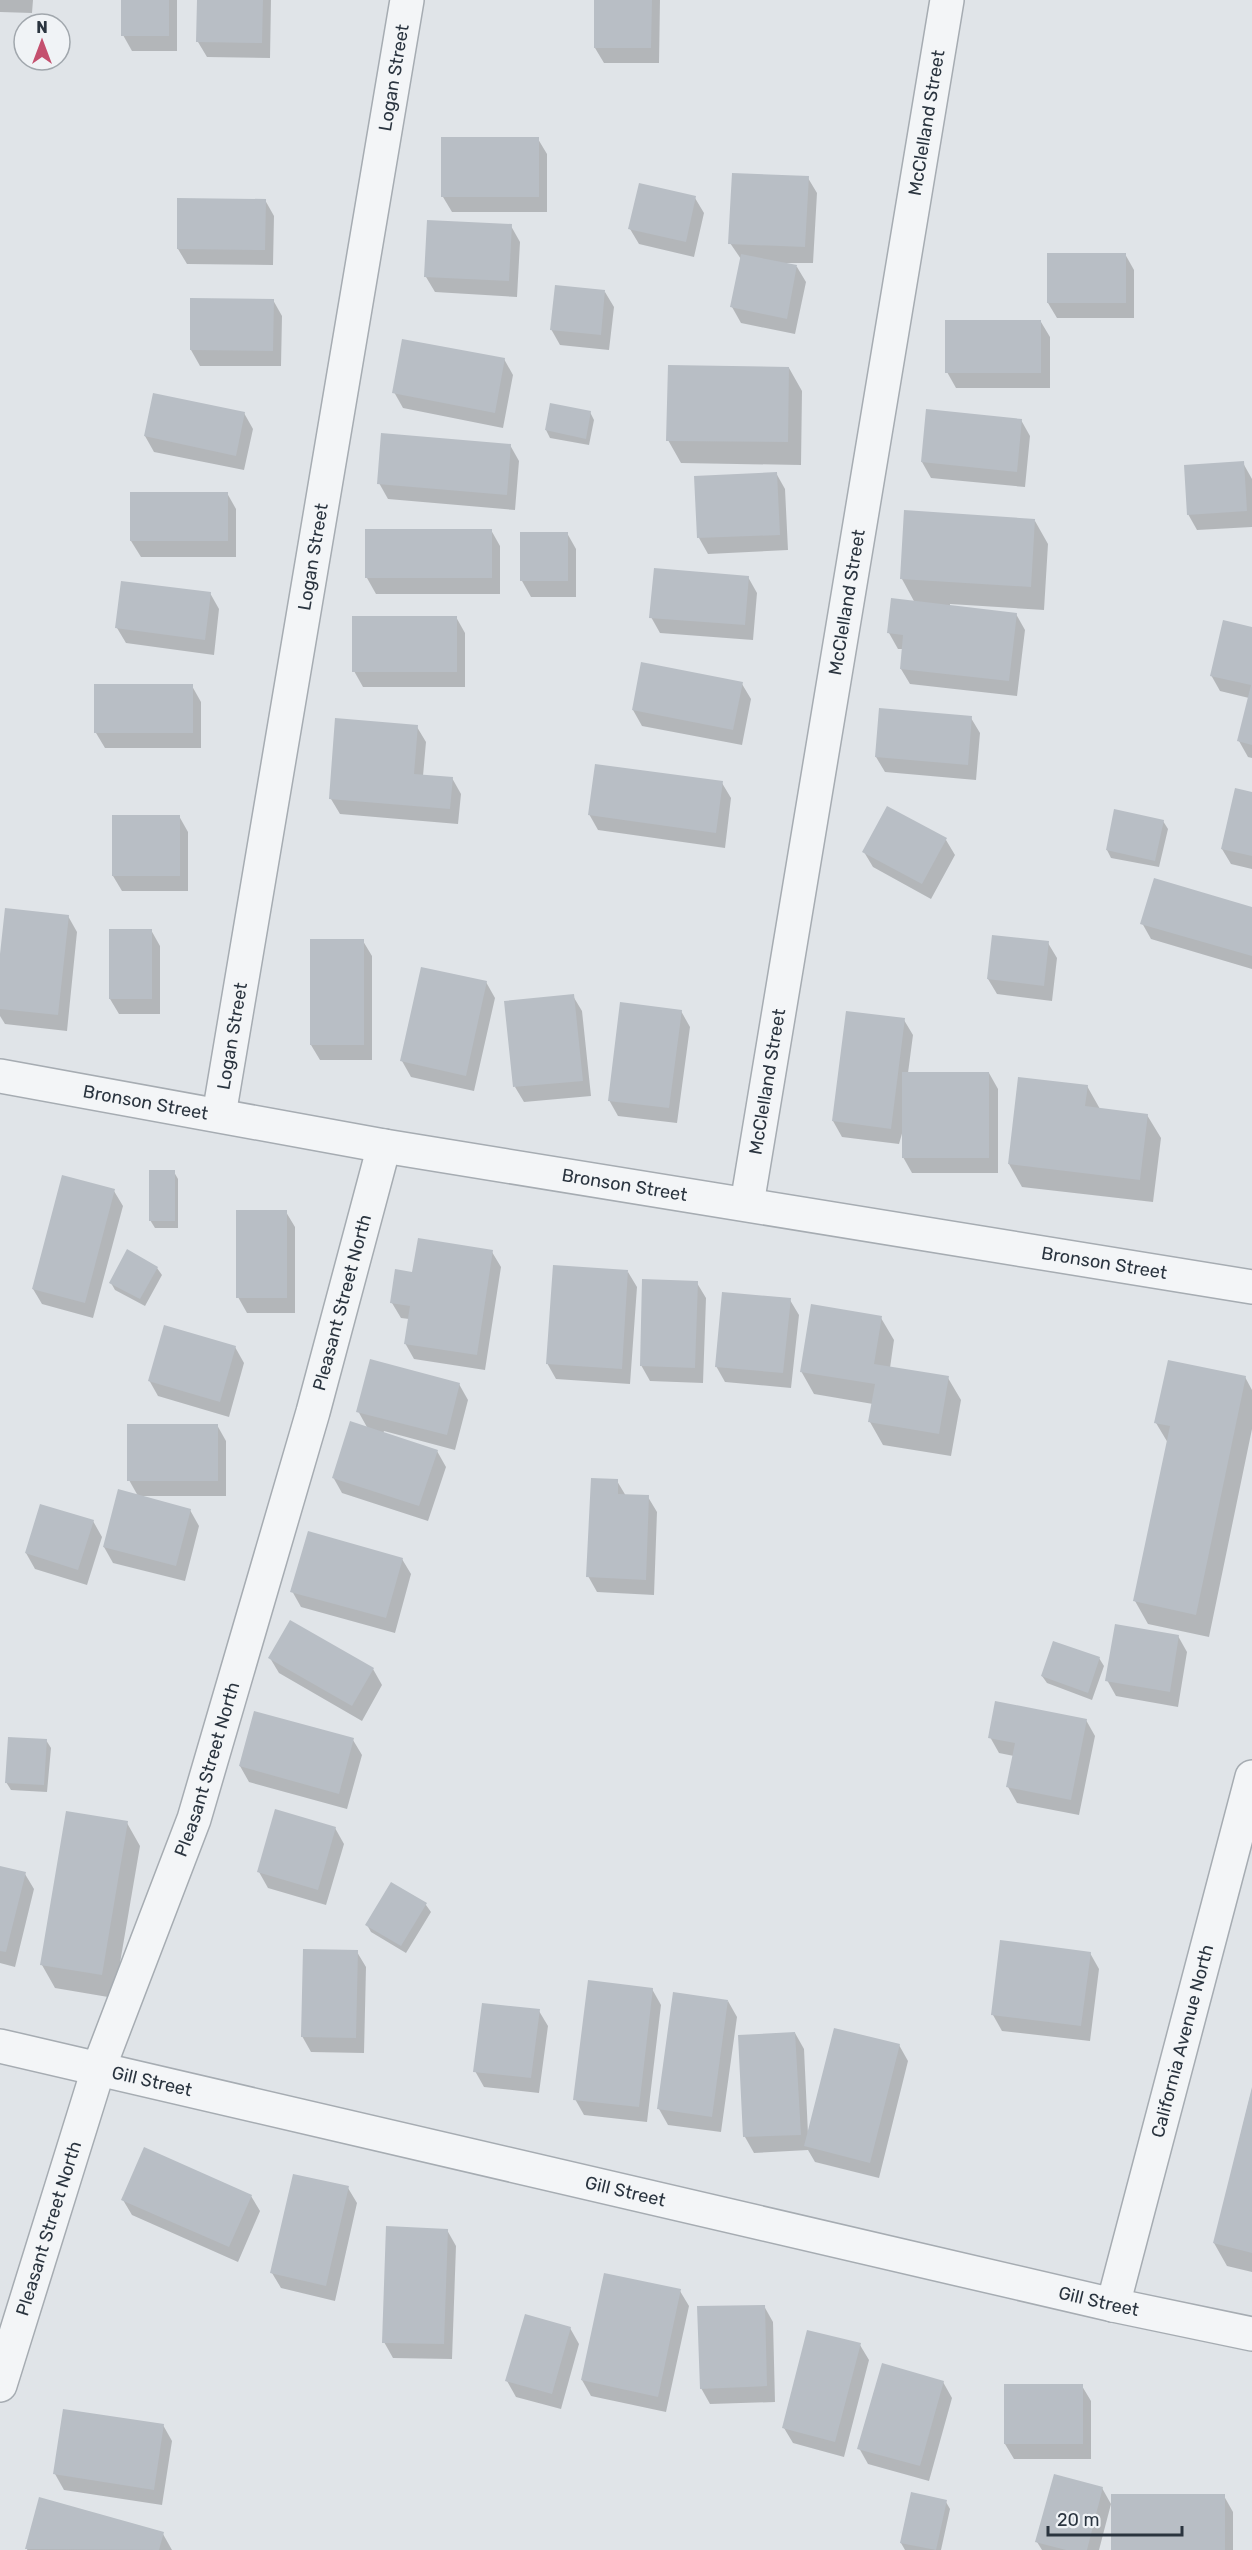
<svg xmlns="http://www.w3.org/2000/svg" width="1252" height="2550" font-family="Rubik,sans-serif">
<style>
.shadow{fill:#0003}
.building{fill:#b8bec5}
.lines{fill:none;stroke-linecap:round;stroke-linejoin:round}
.minor-casing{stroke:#a6acb2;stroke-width:36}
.minor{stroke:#f3f5f7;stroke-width:33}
.labels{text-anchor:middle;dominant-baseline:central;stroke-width:4.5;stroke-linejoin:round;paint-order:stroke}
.street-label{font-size:18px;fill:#2a343f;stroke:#f0f3f6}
</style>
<rect width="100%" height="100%" fill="#e0e4e8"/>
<path class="shadow" d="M0 0H33L32 13 0 12Z
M123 0H177V51H132L123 35Z
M198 0H271L270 58 207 57 198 42Z
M596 0H660L659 63H604L595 48Z
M538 139 547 154V212H452L443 197Z
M808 178 817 193 813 263H777L797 267 806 282 795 334 741 323 732 307 741 259 730 243Z
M695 198 704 213 694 257 639 244 630 229Z
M265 200 274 216 273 265 187 264 178 249Z
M511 226 520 242 517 297 435 292 426 277Z
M1125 254 1134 270V318H1057L1048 303Z
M605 292 614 307 609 350 560 345 551 329Z
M273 300 282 316 281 366H200L191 350Z
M1041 322 1050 337V388H956L947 372Z
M504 359 513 375 503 428 403 408 394 392Z
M789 368 802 391 801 465 681 463 668 440Z
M590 412 594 420 589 445 550 438 546 430Z
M244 413 253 429 244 470 154 452 145 436Z
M1021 420 1030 436 1025 487 931 478 922 462Z
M510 445 519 461 515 510 388 499 379 483Z
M1243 463 1252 479V527L1197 530 1188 514Z
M776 473 785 489 788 550 708 554 699 538 696 478Z
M131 493H227L236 509V557H141L131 541Z
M1035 521 1048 544 1044 610 950 604V607L1016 614 1025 630 1017 696 910 684 901 669 903 649H898L889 633 915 603 902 579Z
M367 530H491L500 546V594H376L367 578Z
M522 533H567L576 549V597H531L522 581Z
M748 577 757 593 753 640 660 633 651 617Z
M210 593 219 609 214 655 126 643 117 628Z
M456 617 465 633V687H363L354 671Z
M1252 628V758L1248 757 1239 741 1249 698 1220 691 1211 675Z
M742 684 751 699 742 745 642 726 633 710Z
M192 686 201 702V748H105L96 733Z
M971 718 980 733 976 780 885 772 876 757Z
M417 727 426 742 423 776 452 778 461 794 458 824 340 814 331 799Z
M722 783 731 798 725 848 598 830 589 814Z
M1252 794V869L1231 864 1222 849Z
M179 816 188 832V891H122L113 876Z
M1163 821 1168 829 1159 867 1111 858 1107 850Z
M946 840 955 855 931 899 873 867 864 852Z
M1252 908V969L1151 939 1142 923Z
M68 916 77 932 67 1031 5 1024 0 1016V968Z
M151 930 160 946V1014H119L110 999Z
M363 941 372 956V1060H320L311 1045Z
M1048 943 1057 958 1052 1001 997 994 988 979Z
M486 982 495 998 474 1091 411 1077 402 1061Z
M573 996 582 1011 591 1096 524 1102 515 1087Z
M681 1011 690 1027 677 1123 618 1116 609 1100Z
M904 1020 913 1035 908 1073H989L998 1089V1173H912L903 1157V1130L899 1144 842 1137 833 1121Z
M1087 1086 1100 1109 1147 1115 1161 1138 1153 1202 1022 1187 1009 1164Z
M174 1172 178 1179V1228H155L150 1220Z
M114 1191 123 1206 93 1318 42 1304 33 1289Z
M286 1212 295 1227V1313H247L238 1297Z
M492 1252 501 1267 485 1370 414 1359 405 1343 409 1319 401 1318 392 1303 414 1273Z
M157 1268 162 1275 145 1306 115 1290 111 1283Z
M628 1272 637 1287 630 1384 556 1379 547 1363Z
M697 1283 706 1298 703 1383 650 1381 641 1365Z
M790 1300 799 1315 791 1388 725 1382 716 1366Z
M881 1318 894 1340 890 1368 948 1378 961 1400 951 1456 883 1445 870 1422 873 1404 814 1394 801 1371Z
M235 1347 244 1363 229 1417 158 1396 149 1380Z
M1245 1377 1252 1390V1429L1209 1637 1148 1624 1135 1601 1168 1443 1156 1423Z
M459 1384 468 1400 455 1450 384 1431 383 1434 437 1451 446 1467 428 1521 342 1493 333 1477 368 1429 358 1411Z
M217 1425 226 1441V1496H140L190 1510 199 1526 185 1581 113 1563 104 1547 138 1496 129 1480Z
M617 1481 626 1496 648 1497 657 1512 654 1595 597 1592 588 1576Z
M93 1521 102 1537 87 1585 35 1569 26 1553Z
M402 1559 411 1574 395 1633 301 1607 292 1591Z
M1178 1636 1187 1652 1178 1707 1116 1696 1107 1680Z
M270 1658 373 1669 382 1685 362 1721 279 1673Z
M1099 1658 1104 1666 1092 1700 1047 1683 1042 1676Z
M1086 1720 1095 1736 1079 1815 1017 1803 1008 1787 1014 1756 999 1753 990 1737Z
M46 1740 51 1748 47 1792 11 1790 6 1782Z
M353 1740 362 1755 347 1809 249 1782 240 1766Z
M127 1823 140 1846 114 1998 55 1988 42 1965Z
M335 1828 344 1844 326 1905 268 1888 259 1872Z
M0 1868 25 1874 34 1889 15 1967 0 1963Z
M392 1884 426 1905 431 1912 406 1953 371 1932 367 1925Z
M357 1952 366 1967 364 2053 311 2052 302 2036Z
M1090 1953 1099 1969 1090 2041 1002 2031 993 2015Z
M652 1989 661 2005 647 2122 584 2115 575 2099Z
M728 2001 737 2017 721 2132 668 2125 659 2109Z
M539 2011 548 2026 539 2093 484 2087 475 2071Z
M795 2033 804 2049 808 2134 899 2045 908 2061 879 2178 815 2162 808 2150 754 2153 745 2137 740 2036Z
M1252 2089V2272L1227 2266 1214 2243Z
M348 2188 357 2203 335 2301 281 2288 272 2273Z
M251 2196 260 2211 238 2262 132 2215 123 2200Z
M447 2230 456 2246 452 2359 393 2358 384 2342Z
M680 2291 689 2306 666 2412 591 2396 582 2380Z
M764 2306 773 2322 775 2402 710 2404 701 2388Z
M570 2328 579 2344 561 2409 516 2397 507 2381Z
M860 2345 869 2360 844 2457 793 2443 784 2428Z
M943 2382 952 2398 929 2481 868 2464 859 2448Z
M1082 2386 1091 2401V2459H1014L1005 2444Z
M163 2425 172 2441 162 2505 64 2490 55 2474Z
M1102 2488 1111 2504 1099 2550H1042L1037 2542Z
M1224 2496 1233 2512V2550H1113Z
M40 2499 163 2534 172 2550H27Z
M946 2502 950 2509 941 2550H905L901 2543Z"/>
<path class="building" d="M121 0H169V36H121Z
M197 0H263L262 43 196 42Z
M594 0H652L651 48H594Z
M441 137H539V197H441Z
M732 173 809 176 805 247 728 244Z
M639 183 696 196 686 242 628 229Z
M177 198 266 199 265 250 177 249Z
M427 220 512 224 509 281 424 277Z
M1047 253H1126V303H1047Z
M741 254 797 265 787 319 730 307Z
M555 285 605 290 601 335 550 330Z
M190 298 274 299 273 351 190 350Z
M945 320H1041V373H945Z
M402 339 505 358 495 413 392 393Z
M668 365 789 367 788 442 666 441Z
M153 393 245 412 236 456 144 436Z
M550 403 591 411 586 439 545 430Z
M926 409 1022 419 1017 472 921 462Z
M381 433 511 444 507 495 377 484Z
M1244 461 1247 511 1187 515 1184 465Z
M777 472 780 535 697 538 694 476Z
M130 492H228V541H130Z
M904 510 1035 519 1031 587 900 579Z
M365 529H492V578H365Z
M520 532H568V581H520Z
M654 568 749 576 745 625 649 618Z
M121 581 211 592 205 640 115 628Z
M891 598 1017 613 1009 681 900 669 903 635 887 633Z
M352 616H457V672H352Z
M1223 620 1252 627V745L1237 741 1251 685 1210 676Z
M641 662 743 682 733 730 632 710Z
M94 684H193V733H94Z
M879 708 972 716 968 765 875 757Z
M335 718 418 725 414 774 453 777 450 809 329 799Z
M595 764 723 781 716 833 588 815Z
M1235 788 1252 792V856L1221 849Z
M887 806 947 838 922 884 862 852Z
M1114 809 1164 820 1155 861 1106 850Z
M112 815H180V876H112Z
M1154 878 1252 907V956L1140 924Z
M5 908 69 915 58 1015 0 1009V954Z
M109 929H152V999H109Z
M992 935 1049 941 1044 986 987 979Z
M310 939H364V1045H310Z
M421 967 487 981 466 1076 400 1061Z
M574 994 583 1081 513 1087 504 1001Z
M620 1002 682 1010 669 1108 608 1101Z
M846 1011 905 1018 891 1129 832 1121Z
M902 1072H989V1158H902Z
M1018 1077 1088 1085 1085 1106 1148 1114 1140 1180 1008 1164Z
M149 1170H175V1221H149Z
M62 1175 115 1189 85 1303 32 1289Z
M236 1210H287V1298H236Z
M418 1238 493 1250 477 1355 404 1344 410 1306 390 1303 395 1269 412 1272Z
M127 1249 158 1267 140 1299 109 1283Z
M553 1265 628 1270 622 1369 546 1364Z
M642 1279 698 1281 695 1368 640 1366Z
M722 1292 791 1298 783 1373 715 1367Z
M811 1304 882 1316 874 1364 949 1376 939 1434 868 1422 875 1384 800 1372Z
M164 1325 236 1346 220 1402 148 1381Z
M370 1359 460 1383 447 1435 356 1412Z
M1168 1360 1246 1376 1196 1615 1133 1601 1170 1426 1154 1423Z
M350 1421 438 1450 419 1506 332 1478Z
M127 1424H218V1481H127Z
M591 1478 618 1479V1494L649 1495 646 1580 586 1577Z
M118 1489 191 1509 176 1566 103 1547Z
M40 1504 94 1520 78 1570 25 1553Z
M308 1531 403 1558 386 1618 290 1592Z
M290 1620 374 1668 352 1706 268 1658Z
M1115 1624 1179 1635 1170 1692 1105 1681Z
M1053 1641 1100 1657 1088 1693 1041 1676Z
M995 1701 1087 1719 1071 1800 1006 1787 1015 1743 988 1738Z
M254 1711 354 1738 339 1794 239 1766Z
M8 1737 47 1739 44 1785 5 1783Z
M275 1809 336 1827 318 1890 257 1872Z
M66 1811 128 1821 102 1975 40 1965Z
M0 1866 26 1872 6 1952 0 1951Z
M391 1882 427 1903 401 1946 365 1925Z
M1000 1940 1091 1952 1081 2026 991 2015Z
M303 1949 358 1950 356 2038 301 2037Z
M588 1980 653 1988 639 2107 573 2100Z
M673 1992 728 2000 712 2117 657 2109Z
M482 2003 540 2009 531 2078 473 2072Z
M834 2028 900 2044 870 2163 804 2146Z
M795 2032 801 2135 743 2137 738 2035Z
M1252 2087V2253L1213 2243Z
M144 2147 252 2195 229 2247 121 2200Z
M293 2174 349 2186 326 2286 270 2273Z
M386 2226 448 2229 444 2344 382 2343Z
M604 2273 681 2289 658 2397 581 2380Z
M765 2305 767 2386 700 2389 697 2306Z
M525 2314 571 2327 552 2394 505 2381Z
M807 2330 861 2343 835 2442 782 2428Z
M882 2363 944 2381 920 2466 857 2449Z
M1004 2384H1083V2444H1004Z
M63 2409 164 2424 154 2490 53 2474Z
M1054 2474 1103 2487 1087 2550H1066L1035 2542Z
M911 2492 947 2500 936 2550 900 2543Z
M1111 2494H1225V2550H1111Z
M39 2497 164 2532 159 2550 25 2549Z"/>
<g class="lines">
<defs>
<g id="minor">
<path id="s1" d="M0 1076 384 1146 1252 1287"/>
<path id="s2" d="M219 1115 407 0"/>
<path id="s3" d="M747 1204 947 0"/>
<path id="s4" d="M0 2046 1113 2305 1252 2334"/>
<path id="s5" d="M1113 2305 1252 1777"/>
<path id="s6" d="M0 2385 98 2070 194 1819 313 1412 384 1146"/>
</g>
</defs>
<use href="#minor" class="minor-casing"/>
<use href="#minor" class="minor"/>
</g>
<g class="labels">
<g class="street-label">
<text stroke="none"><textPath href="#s2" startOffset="1052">Logan Street</textPath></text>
<text stroke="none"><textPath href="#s3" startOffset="1096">McClelland Street</textPath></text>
<text stroke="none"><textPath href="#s2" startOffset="566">Logan Street</textPath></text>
<text stroke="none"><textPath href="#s3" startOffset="610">McClelland Street</textPath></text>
<text stroke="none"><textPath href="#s2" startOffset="80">Logan Street</textPath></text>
<text stroke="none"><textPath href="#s3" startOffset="124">McClelland Street</textPath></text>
<text stroke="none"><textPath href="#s1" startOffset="148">Bronson Street</textPath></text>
<text stroke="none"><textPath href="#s1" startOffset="634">Bronson Street</textPath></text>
<text stroke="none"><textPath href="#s1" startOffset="1120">Bronson Street</textPath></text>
<text stroke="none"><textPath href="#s6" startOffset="1136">Pleasant Street North</textPath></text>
<text stroke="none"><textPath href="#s6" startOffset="650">Pleasant Street North</textPath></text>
<text stroke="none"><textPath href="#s5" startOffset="273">California Avenue North</textPath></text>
<text stroke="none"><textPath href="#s4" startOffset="156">Gill Street</textPath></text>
<text stroke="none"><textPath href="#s4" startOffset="642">Gill Street</textPath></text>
<text stroke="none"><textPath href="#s6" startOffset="164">Pleasant Street North</textPath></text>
<text stroke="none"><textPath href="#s4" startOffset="1128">Gill Street</textPath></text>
</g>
</g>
<g transform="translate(42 42)"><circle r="28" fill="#f0f3f6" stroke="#a1a7ad" stroke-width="1.5"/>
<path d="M0-4.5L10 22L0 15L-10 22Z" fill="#c44f6e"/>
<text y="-9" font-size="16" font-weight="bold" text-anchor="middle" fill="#2a343f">N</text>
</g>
<path d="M1048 2526v9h134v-9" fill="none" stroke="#2a343f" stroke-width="3"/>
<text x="1057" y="2526" font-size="18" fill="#2a343f" stroke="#f0f3f6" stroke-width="4.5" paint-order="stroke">20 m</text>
</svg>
